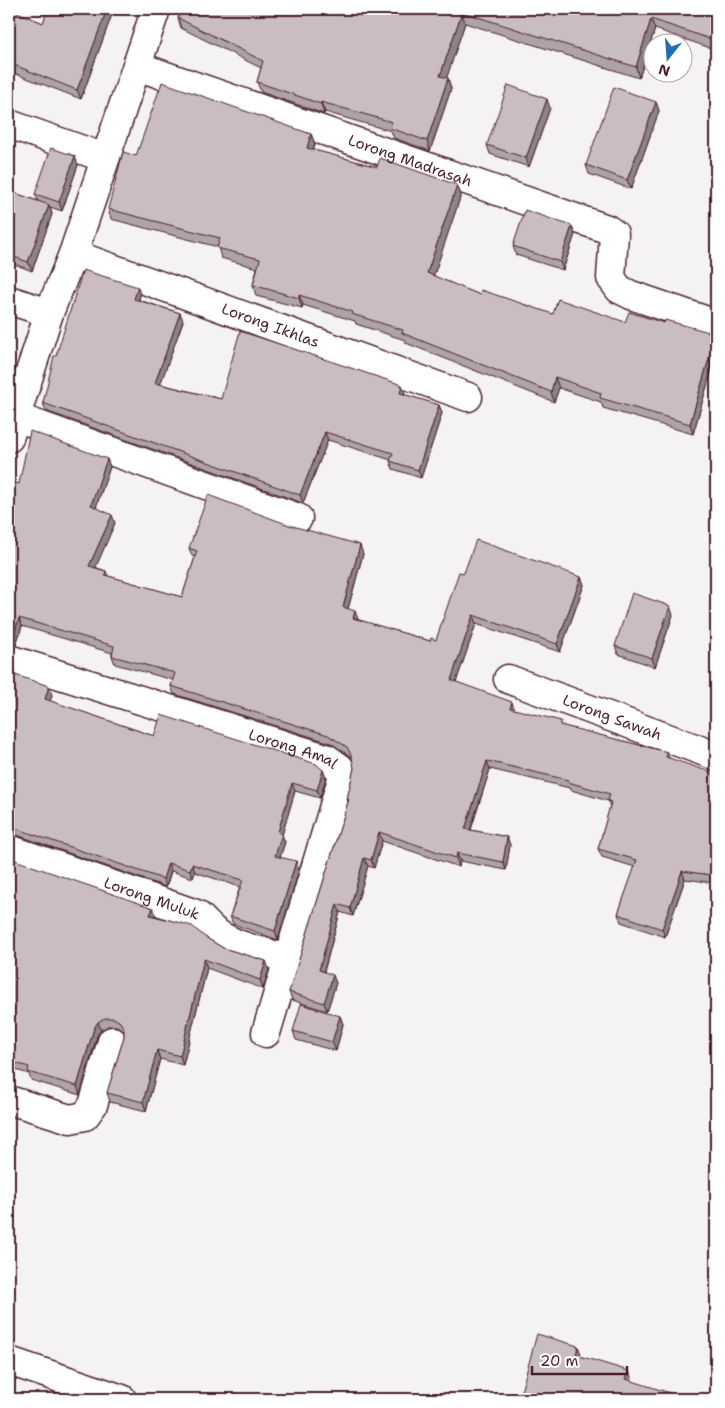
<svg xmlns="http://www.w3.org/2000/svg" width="725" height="1408" font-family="'Shantell Sans',sans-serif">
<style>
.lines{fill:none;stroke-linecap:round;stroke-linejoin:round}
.street-casing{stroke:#4a1f2b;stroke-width:31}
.street{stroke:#fff;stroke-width:28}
.wall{fill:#aea3a6;stroke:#4a1f2b}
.shaded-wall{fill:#8d8487;stroke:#4a1f2b}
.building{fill:#cabdc1;stroke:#4a1f2b}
.labels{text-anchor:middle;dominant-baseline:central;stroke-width:4;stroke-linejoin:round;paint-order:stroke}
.street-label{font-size:15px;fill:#4a1f2b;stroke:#fff}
</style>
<rect width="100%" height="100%" fill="#f4f2f2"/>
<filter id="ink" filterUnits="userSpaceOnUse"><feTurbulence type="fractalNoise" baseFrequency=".02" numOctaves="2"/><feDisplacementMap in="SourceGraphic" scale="10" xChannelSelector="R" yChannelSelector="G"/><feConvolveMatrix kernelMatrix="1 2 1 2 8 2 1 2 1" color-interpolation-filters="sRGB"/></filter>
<g filter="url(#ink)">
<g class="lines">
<defs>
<g id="street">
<path id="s1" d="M137 66 607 229 614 234 611 278 619 289 631 295 716 324"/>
<path d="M9 124 105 158"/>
<path id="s2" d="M73 254 468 397"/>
<path d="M9 300 49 313"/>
<path d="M16 417 298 518"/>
<path d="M9 438 49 313 73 254 156 9"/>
<path id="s3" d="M9 659 326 758 340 768 342 779 266 1033"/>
<path id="s4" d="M508 679 716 756"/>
<path id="s5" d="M9 849 196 914C204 920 209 928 217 933 236 947 266 952 288 959"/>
<path d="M9 1100 70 1119 85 1116 93 1105 112 1041"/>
<path d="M9 1361 122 1399"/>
</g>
</defs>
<use href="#street" class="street-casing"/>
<use href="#street" class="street"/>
</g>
<path class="wall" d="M9 9 43 23 48 9H114L81 99 11 72 9 65Z
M182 9H716V50L655 29 639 78 465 23 446 78H448L451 89 430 151 394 138 391 131 325 112 324 114 261 92 257 82 261 68 181 28 178 18Z
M656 102 659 111 631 189 589 174 586 165Z
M550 108 529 167 490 154 487 145Z
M311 134 315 144 313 150 377 167 457 185 461 195 433 276 480 295 553 314 625 322 664 323 716 336V355L693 434 603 408 601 402 559 388 554 402 406 343 405 340 356 324 355 321 303 305 302 308 256 296 253 285 257 268 221 258 218 247 111 219 108 209 136 156Z
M78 165 62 211 50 207 52 214 32 271 9 262V191L38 201 35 194Z
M575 234 563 270 516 255 513 246Z
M140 295 139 300 180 313 183 321 160 384 221 399 402 385 405 393V395L439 405 442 413 421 478 393 469 390 461 391 460 328 440 303 503 46 411 43 403 56 356Z
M107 459 110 467 96 507 115 523 95 567 106 571 108 576 182 597 195 557 192 556 189 548 363 554 348 609 358 620 430 641 436 640 464 573 581 577 584 585 560 652 476 624 456 682 515 710 562 726 667 752 715 883 685 879 665 937 621 922 618 914 635 867 602 857 598 849 610 807 608 801 571 790 570 788 490 769 471 830 507 837 510 845 506 870 460 861 459 867 382 841 374 868 368 866 353 916 340 912 324 972 336 983 327 1011 292 1000 289 992 348 802 347 799 354 768 353 762 350 756 331 743 174 694 171 686 173 680 115 664 112 656V653L22 626 16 645 9 644V481L19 484Z
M673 615 655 667 618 654 615 646Z
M9 673 52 695 50 701 154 736 323 770 326 778 320 798 295 791 282 835 285 842 280 857 299 870 278 940 233 924 230 916 240 887 195 872 193 878 171 871 166 887 14 834H9Z
M9 858 156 917 205 937 223 948 266 961 269 970 263 989 207 968 183 1065 160 1059 146 1111 110 1102 107 1093 124 1037V1032L123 1030 117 1026H108L101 1030 97 1036 80 1095 31 1080 29 1074 9 1068Z
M340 1016 343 1024 336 1051 296 1040 293 1031Z"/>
<path class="shaded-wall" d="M107 9H114L81 99 77 90Z
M462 12 465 23 444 86 440 76Z
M651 19 655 29 639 78 636 67Z
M448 78 451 89 430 151 427 141Z
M547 99 550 108 529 167 526 158Z
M321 102 325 112 324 114 321 104Z
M656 102 659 111 631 189 627 180Z
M311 134 315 144 310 158 307 148Z
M75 156 78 165 62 211 59 202Z
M457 185 461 195 431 284 427 273Z
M49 205 52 214 32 271 28 262Z
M572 226 575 234 563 270 560 262Z
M138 287 140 295 137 307 134 299Z
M299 295 303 305 302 308 299 298Z
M180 313 183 321 158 391 155 383Z
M716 334V355L693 434 690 424Z
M555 377 559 388 554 402 551 392Z
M402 385 405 393 402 401 400 393Z
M439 405 442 413 421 478 418 470Z
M325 432 328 440 303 503 300 495Z
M107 459 110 467 94 513 91 505Z
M112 515 115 523 93 574 89 566Z
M360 545 363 554 346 616 343 607Z
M581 577 584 585 560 652 557 644Z
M670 606 673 615 655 667 652 658Z
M355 611 358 619 353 618Z
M473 615 476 624 454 688 451 680Z
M19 618 22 626 16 645 13 637Z
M49 686 52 695 48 708 45 699Z
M512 702 515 711 510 708Z
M487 761 490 769 468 837 465 829Z
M323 770 326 778 320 798 317 790Z
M292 783 295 791 282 835 285 842 278 864 275 856 278 832Z
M379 832 382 841 374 868 371 860Z
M507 837 510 845 506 870 503 862Z
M716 844V873L715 883 712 875Z
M457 853 460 861 459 867 456 858Z
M364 858 368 866 353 916 350 908Z
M296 861 299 870 278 940 275 931Z
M168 863 171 871 166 887 163 879Z
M192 864 195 872 193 878 190 870Z
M682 871 685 879 665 937 662 929Z
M337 904 340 912 322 978 319 970Z
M153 908 156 916 150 915Z
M204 959 207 968 183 1065 180 1056Z
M266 961 269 970 263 989 260 980Z
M333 975 336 983 327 1011 324 1003Z
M340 1016 343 1024 336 1051 332 1042Z
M98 1022 101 1030 97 1036 80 1095 77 1086 94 1028Z
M157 1050 160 1059 146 1111 143 1102Z
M578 1346 581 1354 579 1364 576 1355Z
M629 1371 632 1380 630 1387 626 1379Z"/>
<path class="building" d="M9 9 43 23 48 9H107L77 90 9 63 11 57 9 56Z
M182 9H716V41L651 19 636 67 462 12 440 76 448 78 427 141 390 128 392 122 321 102V104L257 82 263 61 178 18Z
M162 82 311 134 307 148 377 167 380 158 457 185 427 273 480 295 481 290 553 314 558 299 625 322 629 312 664 323 665 320 716 334 690 424 600 398 601 393 555 377 551 392 402 333 403 330 352 314 353 312 299 295V298L253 285 260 259 217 248 220 238 108 209 123 152 136 156Z
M508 85 547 99 526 158 487 145Z
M614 87 656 102 627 180 586 165Z
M51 148 75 156 59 202 35 194Z
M9 191 49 205 28 262 9 255Z
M525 210 572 226 560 262 513 246Z
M83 270 138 287 134 299 180 313 155 383 221 399 240 331 402 385 400 393 439 405 418 470 390 461 393 453 325 432 300 495 43 403 54 356H56Z
M30 431 107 459 91 505 112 515 89 566 106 571 105 575 182 597 197 551 189 548 208 495 289 525 360 545 343 607 355 611 353 618 430 641 431 638 436 640 459 572 464 573 476 540 581 577 557 644 473 615 451 680 512 702 510 708 561 721 560 725 667 752 666 757 716 774V844L712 875 682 871 662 929 618 914 637 860 598 849 611 802 608 801 610 794 568 782V780L487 761 465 829 507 837 503 862 457 853 456 858 379 832 371 860 364 858 350 908 337 904 319 970 333 975 324 1003 289 992 349 799H347L354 768 352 757 347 747 328 735 171 686 175 673 112 656 114 646 19 618 13 637 9 636V481L19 484Z
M632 593 670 606 652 658 615 646Z
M9 673 49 686 45 699 154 736 161 715 316 764 323 770 317 790 292 783 278 832 282 834 275 856 296 861 275 931 230 916 243 880 192 864 190 870 168 863 163 879 9 826Z
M9 858 153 908 150 915 192 926 205 937 223 948 266 961 260 980 204 959 180 1056 157 1050 143 1102 107 1093 124 1037V1029L120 1022 114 1018H105L98 1022 94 1028 77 1086 28 1072 29 1067 9 1061Z
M301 1004 340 1016 332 1042 293 1031Z
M537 1334 578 1346 576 1355 629 1371 626 1379 689 1399H519Z"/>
</g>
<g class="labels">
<g class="street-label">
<text stroke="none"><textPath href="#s1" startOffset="289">Lorong Madrasah</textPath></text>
<text stroke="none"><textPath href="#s2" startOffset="210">Lorong Ikhlas</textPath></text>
<text stroke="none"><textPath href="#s4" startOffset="111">Lorong Sawah</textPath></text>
<text stroke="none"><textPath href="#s3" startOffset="298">Lorong Amal</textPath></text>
<text stroke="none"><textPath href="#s5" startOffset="151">Lorong Muluk</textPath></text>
</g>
</g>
<rect width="725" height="1408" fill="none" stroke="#fff" stroke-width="30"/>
<rect x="15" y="15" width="695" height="1378" fill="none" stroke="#4a1f2b" stroke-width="2" filter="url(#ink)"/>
<g transform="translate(668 58) rotate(197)"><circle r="24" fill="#ffffff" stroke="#b7a5aa"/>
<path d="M0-4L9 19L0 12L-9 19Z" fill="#1f6fb2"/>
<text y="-8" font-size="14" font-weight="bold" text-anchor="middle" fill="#4a1f2b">N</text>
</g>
<path d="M532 1366v8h95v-8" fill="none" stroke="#4a1f2b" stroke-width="2.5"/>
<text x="540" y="1366" font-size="15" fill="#4a1f2b" stroke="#ffffff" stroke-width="4" paint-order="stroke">20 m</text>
</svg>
